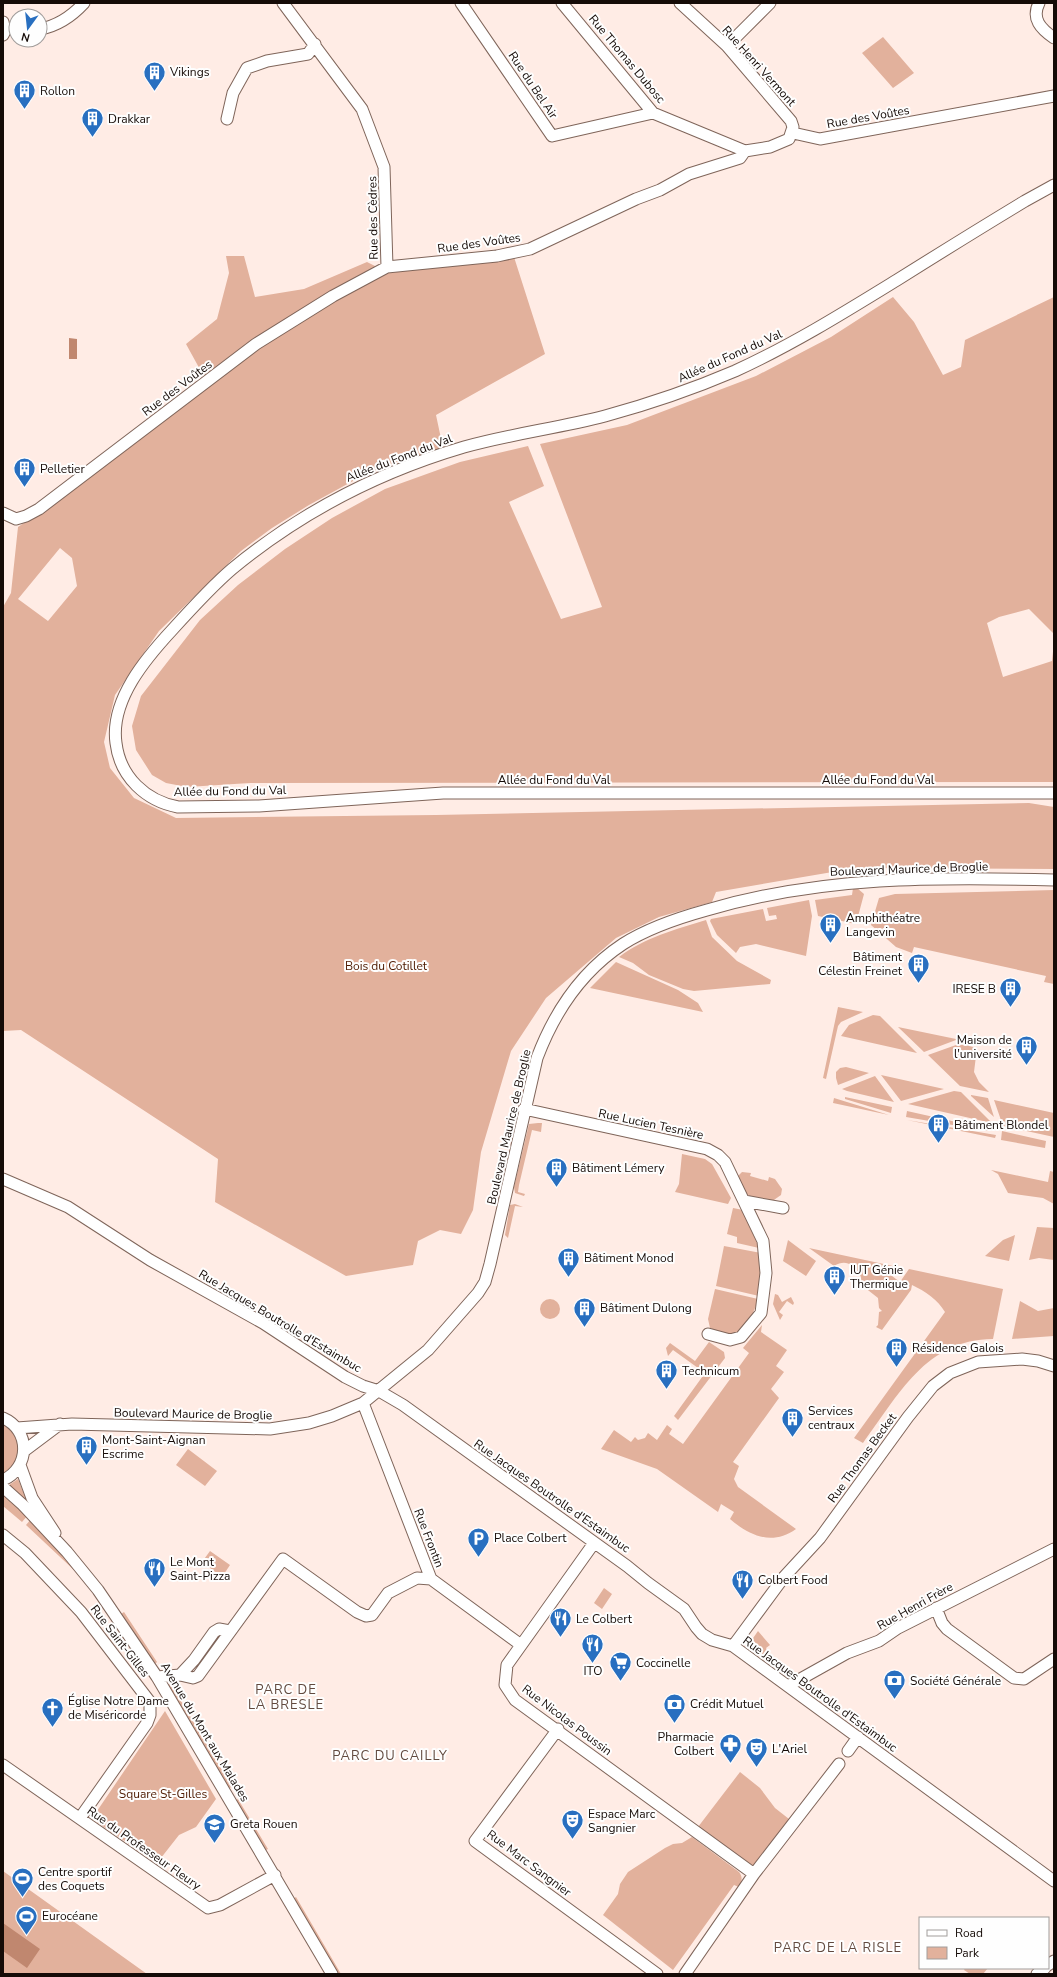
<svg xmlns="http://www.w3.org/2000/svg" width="1057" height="1977" font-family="'Nunito Sans',sans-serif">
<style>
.green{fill:#e2b19c;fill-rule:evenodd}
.water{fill:#c0876f}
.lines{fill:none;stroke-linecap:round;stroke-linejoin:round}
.minor-casing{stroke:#7f655a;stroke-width:13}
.minor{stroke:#fff;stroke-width:11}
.labels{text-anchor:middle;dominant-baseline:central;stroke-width:4;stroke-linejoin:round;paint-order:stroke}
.street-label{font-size:12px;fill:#150b07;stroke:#fefefe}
.poi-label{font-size:12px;fill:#150b07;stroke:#fefefe;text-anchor:start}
.park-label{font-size:12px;fill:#4e1a00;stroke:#fefefe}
.neighbourhood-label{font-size:13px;letter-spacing:1px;fill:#624a3f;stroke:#fefefe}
</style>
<rect width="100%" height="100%" fill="#ffece5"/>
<path class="green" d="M883 37 914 73 893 88 862 53Z
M226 256H244L255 297 304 289 367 262 389 273 514 257 545 354 436 415 443 448 394 463 364 475 309 505 272 528 241 551 159 631 115 695 104 742 110 768 134 798 176 818 436 815 1029 803 1054 807V869L856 868 716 892 712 902 659 917 616 938 546 998 511 1051 481 1152 473 1210 461 1234 440 1230 418 1241 413 1265 346 1276 215 1202 218 1159 21 1030 3 1031V607L11 593 18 527 52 504 208 384 186 344 217 319 229 273ZM60 548 72 558 77 586 48 621 18 599Z
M893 297 914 322 943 375 961 367 965 340 1054 297V634L1029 609 999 617 987 623 1003 677 1052 661 1054 642V782L250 783 187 787 166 783 152 775 136 750 132 726 141 696 200 620 238 585 285 549 332 518 385 489 460 462 528 446 544 486 509 502 561 619 602 607 540 444 627 425 756 376 831 337Z
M853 888H857L864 894 856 924 818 916 815 900 852 895Z
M1054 890V984L1044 982 1046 976 914 947 912 953 896 947 871 925 879 898 895 894Z
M809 900 812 916 806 956 756 944 740 947 736 953 717 935 710 921 711 919 763 909 766 921 777 919 776 915 769 916 767 908Z
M706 920 712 937 737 961 771 980 770 984 694 991 683 989 649 975 633 963 619 957C644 938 676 929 706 920Z
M616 962 678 990 698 1003 703 1012 590 988Z
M838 1007 863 1012 841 1022 838 1026 826 1079 823 1078Z
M873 1015 880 1016 917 1053 841 1036 849 1025Z
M898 1027 956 1039V1040L924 1052Z
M970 1040 969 1046 977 1048 974 1072 979 1082 989 1092 960 1086 928 1055Z
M846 1067 869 1073 838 1085 836 1078V1072L840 1068Z
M881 1075 944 1089 901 1101Z
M875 1076 894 1102 847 1091 842 1089Z
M954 1091 961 1092 992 1123 908 1104Z
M971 1095 988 1098 994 1117 971 1096Z
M845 1097 892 1107 891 1113 845 1099Z
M834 1098 889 1115 833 1103Z
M994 1100 1054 1113V1137L1003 1126Z
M907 1111 992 1130 988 1131 906 1117Z
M907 1120 996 1135 995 1138Z
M538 1123H542L541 1132 532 1130 519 1185 518 1192 525 1194 524 1196 515 1193 514 1187 529 1124Z
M1002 1131 1046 1141 1045 1148 1001 1140Z
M682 1154 705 1159 712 1164 731 1198 728 1204 675 1192 679 1184Z
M991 1170 1048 1182 1050 1171 1054 1172V1204L1043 1198 1008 1193 998 1174Z
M742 1172 751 1173 750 1176 768 1181 769 1177 775 1179 782 1189 781 1195 771 1202C746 1197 748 1199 738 1176Z
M515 1204 523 1207 515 1206 508 1238 505 1235 510 1205Z
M733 1208 743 1210 759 1248 737 1243V1237L727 1234Z
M1037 1227 1054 1228V1260L1039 1258 1029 1260Z
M1015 1235 1009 1261 985 1256 1003 1240Z
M788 1240 816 1261 806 1276 783 1261Z
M724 1246 761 1253 762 1267 759 1296 716 1286Z
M809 1248 893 1266 888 1273 900 1282 909 1269 1003 1289 993 1339C926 1339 898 1396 863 1443L854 1438 945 1312C938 1300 925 1291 912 1285L911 1290 882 1330 876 1327 878 1325 879 1312 882 1311 879 1308 878 1298 859 1283 861 1277C855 1266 847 1258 834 1266Z
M715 1289 758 1299C756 1309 745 1331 734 1334 726 1336 717 1331 710 1328L708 1319Z
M775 1294 778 1295 782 1302 791 1297 794 1303 793 1305 787 1301 779 1312 783 1315 780 1320 773 1304Z
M540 1309a10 10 0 1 1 20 0a10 10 0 1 1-20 0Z
M1020 1301 1038 1311 1054 1308V1336L1012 1339Z
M762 1325 761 1332 787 1350 776 1366 784 1372 771 1389 779 1398 733 1462 739 1466 734 1479 738 1487 796 1529C772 1546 750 1536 730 1519L734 1512 721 1504 718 1512 657 1469 601 1449 614 1430 631 1442 635 1437 638 1440 645 1438 648 1433 657 1440 667 1425 672 1429 669 1434 683 1444 749 1353 743 1348Z
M709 1342 724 1352 725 1358 678 1420 674 1416 705 1373 673 1350 668 1356 666 1348 670 1343 695 1361Z
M3 1425C23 1435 23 1464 3 1474Z
M188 1449 217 1471 205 1486 176 1465Z
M18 1479 24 1494 35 1510 33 1512 9 1485Z
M3 1492 28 1515 22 1522 3 1506Z
M31 1519 72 1567 75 1571 26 1525Z
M210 1551 230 1565 222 1577 202 1562Z
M604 1588 612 1594 602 1609 594 1603Z
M124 1612 157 1662 155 1664 121 1614Z
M758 1631 770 1645 766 1648 768 1652 765 1656 750 1647 749 1644Z
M171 1684 232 1787 229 1788 168 1685Z
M165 1711 216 1799 196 1827 179 1835 157 1863 95 1821V1814Z
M740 1772 760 1788 775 1808 789 1819 753 1866 698 1827Z
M238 1799 268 1849 266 1850 236 1800Z
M692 1837 739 1872C743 1877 742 1882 739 1887L734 1885 673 1970 603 1915 618 1894 620 1884 628 1872 665 1848 673 1844 682 1843Z
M3 1871 147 1974H3Z
M296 1897 341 1974H338L293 1899Z
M965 1968H988L983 1974H970L964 1970Z"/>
<path class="water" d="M69 338 77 339V359H69Z
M3 1923 40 1949 27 1968 3 1951Z"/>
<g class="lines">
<defs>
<path id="minor" d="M283 3 362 109 384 167 387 267
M461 3 552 136 653 113
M562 3 653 113 745 151
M1039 3C1031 19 1041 29 1054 38
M3 22 5 31 3 35
M40 29C57 26 72 16 84 3
M727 46 770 3
M227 119 233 93 247 68 267 61 308 54 315 44
M793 133 820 139 1054 96
M1054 185 1025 201C982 227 940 253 897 280 845 312 792 345 735 371 693 389 649 404 605 416 559 428 510 434 464 447 379 472 301 512 232 569 211 587 192 608 173 629 146 658 110 700 116 743 120 777 146 801 178 807L259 806 443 793H1054
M3 513 16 519 26 516 39 509 256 344 333 296 387 267 497 256 530 249 636 199 660 190 689 174 740 158 745 151 770 147 789 139 793 127 791 121 727 46 680 3
M524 1109 707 1149 718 1155 725 1162 763 1241 766 1273 761 1313 741 1337 730 1340 708 1334
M3 1179 68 1207 150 1260 263 1323 345 1377 363 1386 379 1391 403 1405 627 1566 648 1583 684 1609 696 1627 702 1634 712 1640 733 1646 1054 1881
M744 1201 783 1208
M363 1403 431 1579 521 1645
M3 1418C31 1430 30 1468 3 1480
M17 1428 72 1424 270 1429 309 1423 332 1416 363 1403 428 1350 478 1293 485 1282 490 1264 537 1058C554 1013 582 971 623 944 648 928 678 918 707 910 823 876 935 877 1054 880
M24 1451 60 1424
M20 1465 32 1498 55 1533
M3 1487 23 1505 67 1552 98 1590 157 1677 332 1974
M3 1535 25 1553 81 1612 150 1702V1715L147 1723 80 1818
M594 1543 507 1665 505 1685 515 1700 754 1874
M936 1608 942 1623 947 1629 1014 1678 1024 1679 1054 1659
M230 1631 219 1629 214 1632 194 1660 180 1675 193 1678 198 1676 283 1559 357 1612 366 1616 372 1615 388 1593 417 1578 431 1579
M733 1646 784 1577 820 1538 908 1417 933 1386 950 1373 978 1362 1022 1359 1038 1361 1054 1366
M157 1677 180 1675
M788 1686 847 1653 879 1641 898 1628 1054 1549
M558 1729 475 1841 657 1974
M848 1751 858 1737
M3 1765 208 1908 220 1905 275 1875
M1048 1965 1054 1961
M685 1974 754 1874 839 1764
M1037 1974 1045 1968"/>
</defs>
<use href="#minor" class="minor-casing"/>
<use href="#minor" class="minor"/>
</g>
<defs>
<symbol id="building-pin" viewBox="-11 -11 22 30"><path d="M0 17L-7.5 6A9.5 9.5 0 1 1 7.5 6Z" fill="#286fc0" stroke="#fefefe"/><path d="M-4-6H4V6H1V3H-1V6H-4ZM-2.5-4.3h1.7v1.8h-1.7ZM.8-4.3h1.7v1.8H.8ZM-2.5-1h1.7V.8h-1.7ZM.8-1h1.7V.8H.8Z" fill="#fff"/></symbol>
<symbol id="parking-pin" viewBox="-11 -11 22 30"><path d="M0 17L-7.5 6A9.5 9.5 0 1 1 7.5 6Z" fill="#286fc0" stroke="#fefefe"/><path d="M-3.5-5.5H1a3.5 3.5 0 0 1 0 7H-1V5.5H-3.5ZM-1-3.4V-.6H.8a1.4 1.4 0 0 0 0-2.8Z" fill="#fff"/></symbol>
<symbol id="restaurant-pin" viewBox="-11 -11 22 30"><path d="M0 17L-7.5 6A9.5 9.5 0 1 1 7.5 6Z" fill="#286fc0" stroke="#fefefe"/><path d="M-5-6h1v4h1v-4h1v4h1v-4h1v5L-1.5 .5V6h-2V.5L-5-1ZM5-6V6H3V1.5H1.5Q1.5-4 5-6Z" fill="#fff"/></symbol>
<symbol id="supermarket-pin" viewBox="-11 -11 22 30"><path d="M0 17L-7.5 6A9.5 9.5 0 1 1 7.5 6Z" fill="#286fc0" stroke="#fefefe"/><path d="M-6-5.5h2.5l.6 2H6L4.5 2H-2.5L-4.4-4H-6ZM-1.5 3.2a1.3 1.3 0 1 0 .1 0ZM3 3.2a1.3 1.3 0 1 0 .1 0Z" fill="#fff"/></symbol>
<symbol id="bank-pin" viewBox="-11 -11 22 30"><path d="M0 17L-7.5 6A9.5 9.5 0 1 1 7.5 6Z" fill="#286fc0" stroke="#fefefe"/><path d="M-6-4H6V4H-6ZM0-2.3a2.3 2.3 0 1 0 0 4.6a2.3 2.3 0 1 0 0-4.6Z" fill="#fff"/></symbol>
<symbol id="church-pin" viewBox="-11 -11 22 30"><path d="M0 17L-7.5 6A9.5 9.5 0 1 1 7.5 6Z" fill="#286fc0" stroke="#fefefe"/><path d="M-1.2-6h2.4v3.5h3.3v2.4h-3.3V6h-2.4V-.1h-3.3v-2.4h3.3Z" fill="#fff"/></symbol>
<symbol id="pharmacy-pin" viewBox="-11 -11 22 30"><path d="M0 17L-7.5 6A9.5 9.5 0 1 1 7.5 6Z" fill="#286fc0" stroke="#fefefe"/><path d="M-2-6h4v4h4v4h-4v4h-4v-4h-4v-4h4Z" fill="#fff"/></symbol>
<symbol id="theatre-pin" viewBox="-11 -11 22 30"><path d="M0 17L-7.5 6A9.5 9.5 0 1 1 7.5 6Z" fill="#286fc0" stroke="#fefefe"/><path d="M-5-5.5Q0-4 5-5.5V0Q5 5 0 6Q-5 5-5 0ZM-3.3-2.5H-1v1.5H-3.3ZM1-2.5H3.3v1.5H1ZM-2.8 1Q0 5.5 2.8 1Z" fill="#fff"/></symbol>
<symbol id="university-pin" viewBox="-11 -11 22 30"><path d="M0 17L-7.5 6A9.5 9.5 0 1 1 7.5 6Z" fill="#286fc0" stroke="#fefefe"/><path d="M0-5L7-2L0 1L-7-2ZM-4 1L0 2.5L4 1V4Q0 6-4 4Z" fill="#fff"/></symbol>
<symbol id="stadium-pin" viewBox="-11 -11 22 30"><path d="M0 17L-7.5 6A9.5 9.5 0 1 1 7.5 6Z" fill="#286fc0" stroke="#fefefe"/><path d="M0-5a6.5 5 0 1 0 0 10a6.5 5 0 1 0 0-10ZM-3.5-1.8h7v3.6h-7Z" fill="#fff"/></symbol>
</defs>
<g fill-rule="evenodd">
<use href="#building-pin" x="142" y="60" width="25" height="34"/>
<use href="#building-pin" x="12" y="78" width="25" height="34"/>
<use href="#building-pin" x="80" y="106" width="25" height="34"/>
<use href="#building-pin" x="12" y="456" width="25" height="34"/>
<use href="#building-pin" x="818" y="912" width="25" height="34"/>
<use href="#building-pin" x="906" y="952" width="25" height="34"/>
<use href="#building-pin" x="998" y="976" width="25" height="34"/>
<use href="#building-pin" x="1014" y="1034" width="25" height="34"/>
<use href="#building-pin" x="926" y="1112" width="25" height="34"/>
<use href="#building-pin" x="544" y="1156" width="25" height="34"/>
<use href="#building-pin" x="556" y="1246" width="25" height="34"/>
<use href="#building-pin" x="822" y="1264" width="25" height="34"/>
<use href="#building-pin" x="572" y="1296" width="25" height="34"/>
<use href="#building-pin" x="884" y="1336" width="25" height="34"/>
<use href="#building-pin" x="654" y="1358" width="25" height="34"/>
<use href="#building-pin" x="780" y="1406" width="25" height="34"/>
<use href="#building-pin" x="74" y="1434" width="25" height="34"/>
<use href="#parking-pin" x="466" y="1526" width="25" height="34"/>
<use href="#restaurant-pin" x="142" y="1556" width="25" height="34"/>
<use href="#restaurant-pin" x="730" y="1568" width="25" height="34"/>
<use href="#restaurant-pin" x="548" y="1606" width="25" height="34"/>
<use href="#restaurant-pin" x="580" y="1632" width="25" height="34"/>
<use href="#supermarket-pin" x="608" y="1650" width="25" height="34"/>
<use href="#bank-pin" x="882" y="1668" width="25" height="34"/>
<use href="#bank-pin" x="662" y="1692" width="25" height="34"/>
<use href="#church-pin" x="40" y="1696" width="25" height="34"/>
<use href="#pharmacy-pin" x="718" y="1732" width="25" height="34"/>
<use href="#theatre-pin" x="744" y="1736" width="25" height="34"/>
<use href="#theatre-pin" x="560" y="1808" width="25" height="34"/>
<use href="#university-pin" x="202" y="1812" width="25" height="34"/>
<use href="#stadium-pin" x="10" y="1866" width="25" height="34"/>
<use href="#stadium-pin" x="14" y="1904" width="25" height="34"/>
</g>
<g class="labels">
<g class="street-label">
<text transform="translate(627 59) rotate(50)">Rue Thomas Dubosc</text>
<text transform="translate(759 66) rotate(48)">Rue Henri Vermont</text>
<text transform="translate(533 85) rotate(56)">Rue du Bel Air</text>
<text transform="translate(868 117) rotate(-10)">Rue des Voûtes</text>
<text transform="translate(373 218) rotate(-91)">Rue des Cèdres</text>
<text transform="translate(479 243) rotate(-8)">Rue des Voûtes</text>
<text transform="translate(730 356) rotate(-24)">Allée du Fond du Val</text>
<text transform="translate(177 388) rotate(-37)">Rue des Voûtes</text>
<text transform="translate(399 458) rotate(-21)">Allée du Fond du Val</text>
<text x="554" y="780">Allée du Fond du Val</text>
<text x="878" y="780">Allée du Fond du Val</text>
<text transform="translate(230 791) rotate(-1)">Allée du Fond du Val</text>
<text transform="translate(909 869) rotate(-2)">Boulevard Maurice de Broglie</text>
<text transform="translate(651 1124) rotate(12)">Rue Lucien Tesnière</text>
<text transform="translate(509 1127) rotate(-77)">Boulevard Maurice de Broglie</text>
<text transform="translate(280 1321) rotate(31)">Rue Jacques Boutrolle d'Estaimbuc</text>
<text transform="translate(193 1414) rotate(1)">Boulevard Maurice de Broglie</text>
<text transform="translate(862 1458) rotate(-54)">Rue Thomas Becket</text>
<text transform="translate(552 1496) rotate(35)">Rue Jacques Boutrolle d'Estaimbuc</text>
<text transform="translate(429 1538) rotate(69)">Rue Frontin</text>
<text transform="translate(915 1606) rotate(-29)">Rue Henri Frère</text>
<text transform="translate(120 1641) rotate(52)">Rue Saint-Gilles</text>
<text transform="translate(820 1694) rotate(36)">Rue Jacques Boutrolle d'Estaimbuc</text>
<text transform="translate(567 1720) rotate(37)">Rue Nicolas Poussin</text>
<text transform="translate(205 1732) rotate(59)">Avenue du Mont aux Malades</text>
<text transform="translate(144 1848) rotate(35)">Rue du Professeur Fleury</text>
<text transform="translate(529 1863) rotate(37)">Rue Marc Sangnier</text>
</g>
<g class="poi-label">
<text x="170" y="72">Vikings</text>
<text x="40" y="91">Rollon</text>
<text x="108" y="119">Drakkar</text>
<text x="40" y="469">Pelletier</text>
<text x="846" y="918">Amphithéatre<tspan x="846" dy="14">Langevin</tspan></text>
<text x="902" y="957" text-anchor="end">Bâtiment<tspan x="902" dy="14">Célestin Freinet</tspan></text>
<text x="996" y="989" text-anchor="end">IRESE B</text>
<text x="1012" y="1040" text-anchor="end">Maison de<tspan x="1012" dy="14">l'université</tspan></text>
<text x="954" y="1125">Bâtiment Blondel</text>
<text x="572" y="1168">Bâtiment Lémery</text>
<text x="584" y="1258">Bâtiment Monod</text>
<text x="850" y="1270">IUT Génie<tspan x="850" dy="14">Thermique</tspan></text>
<text x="600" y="1308">Bâtiment Dulong</text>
<text x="912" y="1348">Résidence Galois</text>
<text x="682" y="1371">Technicum</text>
<text x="808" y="1411">Services<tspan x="808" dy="14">centraux</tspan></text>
<text x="102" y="1440">Mont-Saint-Aignan<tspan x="102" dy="14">Escrime</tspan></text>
<text x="494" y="1538">Place Colbert</text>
<text x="170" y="1562">Le Mont<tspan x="170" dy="14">Saint-Pizza</tspan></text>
<text x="758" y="1580">Colbert Food</text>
<text x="576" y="1619">Le Colbert</text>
<text x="636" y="1663">Coccinelle</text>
<text x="593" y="1671" text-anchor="middle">ITO</text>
<text x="910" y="1681">Société Générale</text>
<text x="68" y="1701">Église Notre Dame<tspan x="68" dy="14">de Miséricorde</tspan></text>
<text x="690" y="1704">Crédit Mutuel</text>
<text x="714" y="1737" text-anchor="end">Pharmacie<tspan x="714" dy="14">Colbert</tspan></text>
<text x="772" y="1749">L'Ariel</text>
<text x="588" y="1814">Espace Marc<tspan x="588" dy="14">Sangnier</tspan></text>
<text x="230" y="1824">Greta Rouen</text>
<text x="38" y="1872">Centre sportif<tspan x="38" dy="14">des Coquets</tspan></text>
<text x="42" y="1916">Eurocéane</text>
</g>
<g class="park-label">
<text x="386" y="966">Bois du Cotillet</text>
<text x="163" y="1794">Square St-Gilles</text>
</g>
<g class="neighbourhood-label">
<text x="286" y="1690">PARC DE<tspan x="286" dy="15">LA BRESLE</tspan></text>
<text x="390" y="1756">PARC DU CAILLY</text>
<text x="838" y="1948">PARC DE LA RISLE</text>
</g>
</g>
<rect width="1057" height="1977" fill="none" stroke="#150b07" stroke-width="8"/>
<rect x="919" y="1917" width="130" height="52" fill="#fefefe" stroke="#a19d9b"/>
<rect x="927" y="1930" width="20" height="6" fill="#ffffff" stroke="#a19d9b"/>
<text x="955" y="1937" font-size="12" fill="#150b07">Road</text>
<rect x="927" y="1947" width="20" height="12" fill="#e2b19c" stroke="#a19d9b"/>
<text x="955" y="1957" font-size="12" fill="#150b07">Park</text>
<g transform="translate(28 28) rotate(195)"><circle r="19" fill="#fefefe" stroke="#a19d9b"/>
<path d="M0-3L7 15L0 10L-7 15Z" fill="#286fc0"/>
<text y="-6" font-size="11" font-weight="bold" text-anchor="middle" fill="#150b07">N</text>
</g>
</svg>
